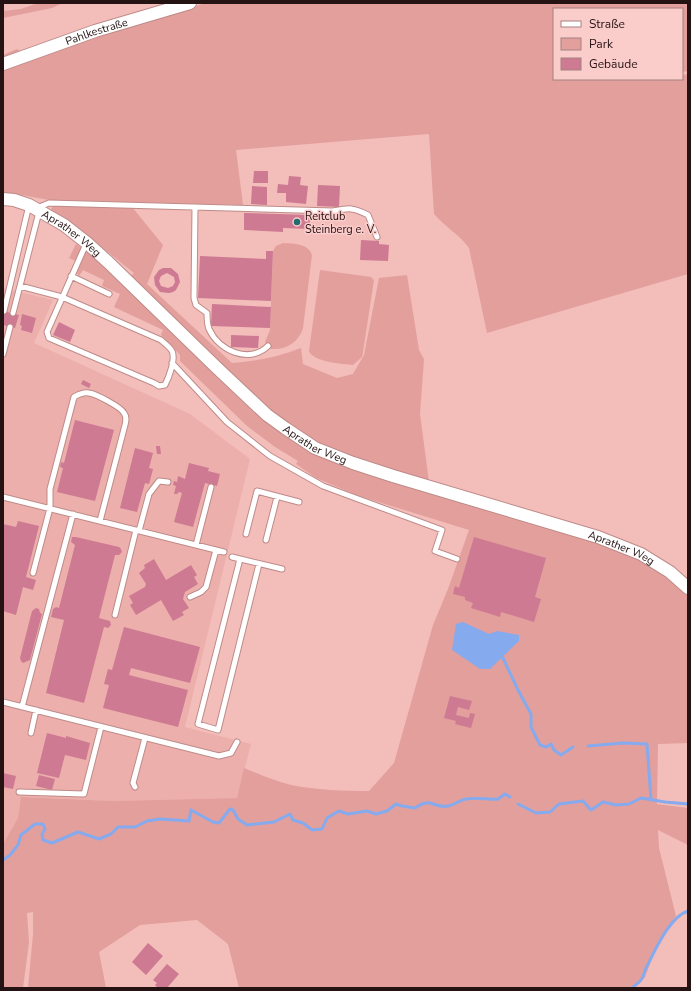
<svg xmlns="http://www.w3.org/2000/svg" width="691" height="991" font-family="'Nunito Sans',sans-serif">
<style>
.built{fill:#ecafac}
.green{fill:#e39f9c}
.water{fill:#85aaee}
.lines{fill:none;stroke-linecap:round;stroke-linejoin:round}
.stream{stroke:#85aaee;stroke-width:3}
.building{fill:#ce7a92;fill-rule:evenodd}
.service-casing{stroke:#be8b88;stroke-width:7}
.tertiary-casing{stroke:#be8b88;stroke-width:14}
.service{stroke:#fff;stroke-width:5}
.tertiary{stroke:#fff;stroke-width:12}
.poi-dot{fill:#206c71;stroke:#facdcb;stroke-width:1.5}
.labels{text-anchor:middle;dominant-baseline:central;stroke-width:3;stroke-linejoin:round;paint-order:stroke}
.street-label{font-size:11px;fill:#251212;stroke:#facdcb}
.poi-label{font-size:11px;fill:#251212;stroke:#facdcb;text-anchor:start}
</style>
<rect width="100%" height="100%" fill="#f3bdba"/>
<path class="built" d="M3 288 53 300 34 343 190 414 250 459 185 727 251 744 237 798 113 801 22 797 18 818 3 844Z"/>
<path class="green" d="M38 3H63L52 8 3 18V11L21 9Z
M206 3H688V71L682 72V9H554V79H682V75L688 74V274L487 333 469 248C459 234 445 227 434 214L429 134 236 150 243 205 49 200 11 193H3V55L17 49 32 59 89 37Z
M53 206 132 207 163 245 147 284 232 363C257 361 278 357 301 348L303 364 337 378 353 374 364 355 379 278 407 275 419 350 424 359 420 414 429 482 599 531 688 583V743L658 744 657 804 688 808V845L658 830 659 848 676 916 659 940 645 977 635 988H239L228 944 197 920 140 925 99 952 106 988H28L33 934V912L27 913 29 942 23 988H3V844L18 818 21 797 113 801 237 798 244 768C259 774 274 781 291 785 316 790 343 791 369 791L394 763 433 625 448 589 469 530 359 496 316 478 296 464 298 461 275 447 247 426 180 361V355L161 335 163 330 114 307 120 294 102 286 104 280 83 270 79 276 77 273 80 263 69 258 76 244 98 260 122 283 134 273 98 244 50 211Z
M283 243C294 244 308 243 312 255L303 328C299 342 286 350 271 349L265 342 270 330 273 251 276 246Z
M320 270 371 277 374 280 363 352 362 357 353 365C343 364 313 362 309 351Z"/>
<path class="water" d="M463 622 489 634 497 631 519 635V641L490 669H480L452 650 456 624Z"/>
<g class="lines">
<path class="stream" d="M502 656 518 690 531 714V727L540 745 546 747 551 744 554 750 561 755 573 747
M588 746 623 743 647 744 651 799
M518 804 536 813 550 812 559 804 583 801 591 810 603 802 616 805 629 804 641 798 665 802 688 804
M3 860 10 855 18 845 21 835 35 824H43L45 829 42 834 43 840 52 843 78 832 99 839 111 834 118 827H135L147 821 160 819 189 821 191 810 213 822 219 823 230 809 233 810 238 819 247 825 274 822 290 814 293 820 303 823 312 830 322 829 327 818 339 811 348 814 367 811 376 814 387 811 396 804 402 806 415 808C433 796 433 809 448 806 454 805 460 800 466 799 476 797 488 800 498 799L505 794 510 797
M632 988C635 985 639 983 641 980 644 977 644 972 646 968 655 951 669 917 688 911"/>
</g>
<path class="building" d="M254 171H268V183H253Z
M289 176 301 177 300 185 308 186 306 204 286 202V193H277L278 184 288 185Z
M318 185 340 186 339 207 317 206Z
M252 186 267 187V205L251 204Z
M244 213 310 215V229L283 228V232L244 230Z
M361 240 379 241V244L389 245 388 261 360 260Z
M266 251H273L271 301 198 298 200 256 266 259Z
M163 268H171L178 274 180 282 176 290 173 292 169 293 160 292 155 285 154 277 159 270ZM167 273 174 277 175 282 173 286 168 288 161 286 159 281 161 276Z
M212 304 271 307 270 328 211 326Z
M3 311 19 315 15 328 3 325Z
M22 314 36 318 32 333 21 330 22 326 20 325Z
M59 322 75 330 70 342 53 335Z
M231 335 259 336 258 348 231 347Z
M83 380 91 384 89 388 81 384Z
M75 420 114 430 95 501 57 492 63 468 60 467 61 462 64 463Z
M156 446H160L161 454H157Z
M135 448 153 453 149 468 153 469 149 484 145 483 137 512 120 508Z
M189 463 209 468 208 471 220 474 217 486 205 483 193 527 174 522 182 493 179 492 177 494H174L176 486 173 485 174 481 177 482 178 476 185 479Z
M18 521 39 526 26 577 36 580 33 590 23 587 16 615 3 611V524L16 527Z
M72 537H76L119 547 121 549 122 552 119 555H115L99 618 110 621 111 625 108 628 104 627 84 703 46 693 64 620 51 617 53 609 56 607 59 608 75 545 71 542Z
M474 537 546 558 535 597 541 599 534 622 501 612 500 617 471 608 473 603 465 600V597L453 594 455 586 459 588Z
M154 559 166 580 191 565 197 575 194 577 198 584 185 592 183 599 189 608 182 612 184 615 173 621 161 600 136 615 130 605 133 603 129 596 145 587 146 584 139 573 145 568 144 565Z
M36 608 39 609 40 613 42 614 30 660 23 663 21 661 20 658 32 611Z
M124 627 200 647 190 683 131 668 129 675 188 690 178 727 103 708 109 685 104 684 108 669 112 670Z
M450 696 472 701 469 710 458 707 456 715 469 718 470 713 475 714 471 728 455 724 456 721 444 718Z
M47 733 66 738V736L90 743 86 760 65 755 59 778 37 773Z
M3 773 16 776 13 789 3 787Z
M39 775 55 779 52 790 36 786Z
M148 943 163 956 146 975 132 962Z
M167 964 179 974 167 988 162 987 158 988 155 985 157 983 153 980Z"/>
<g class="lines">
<defs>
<path id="service" d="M195 207 194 298 196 305 207 313C207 318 207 324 209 329 219 351 249 364 268 346
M37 208 49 203 333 211C349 208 353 207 368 215L377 237
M71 276 109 294
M20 286 62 297 161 340C164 343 170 347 172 351 176 359 169 377 165 385L159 386 154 383 49 338 47 332C60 303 73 273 86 244
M4 311 29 205
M13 313 39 212
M3 354 10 327
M172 363 227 422 270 456 323 486 442 530 435 551 457 559
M3 497 224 552
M139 531 149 494 159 481 168 482
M246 534 257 491 299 502
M266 540 277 497
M196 545 211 487
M232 557 282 569
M240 559 198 724 218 730 259 564
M33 573 50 508V489L74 397C79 394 83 392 89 393 96 394 121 407 124 413 127 417 126 421 125 425L100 521
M190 597 201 592 206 587 216 550
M115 615 136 530
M3 702 219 756 231 753 237 742
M22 707 73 514
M31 733 36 710
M135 787 133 783 145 738
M19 792 84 794 101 727"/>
<g id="tertiary">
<path id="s1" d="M3 64 95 31 190 3"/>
<path id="s2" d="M3 199 14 200 29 205 64 225 87 243 108 262 216 367 267 415 285 428 315 448 353 463 393 476 598 537 641 554 670 572 688 588"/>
</g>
</defs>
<use href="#service" class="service-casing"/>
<use href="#tertiary" class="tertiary-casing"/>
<use href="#service" class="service"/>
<use href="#tertiary" class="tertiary"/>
</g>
<circle class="poi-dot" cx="297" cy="222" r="4"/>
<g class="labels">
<g class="street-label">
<text stroke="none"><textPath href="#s1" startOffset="99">Pahlkestraße</textPath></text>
<text stroke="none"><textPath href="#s2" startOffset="78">Aprather Weg</textPath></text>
<text stroke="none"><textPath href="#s2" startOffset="402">Aprather Weg</textPath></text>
<text stroke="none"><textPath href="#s2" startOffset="726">Aprather Weg</textPath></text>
</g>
<g class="poi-label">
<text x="305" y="216">Reitclub<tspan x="305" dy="13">Steinberg e. V.</tspan></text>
</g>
</g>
<rect width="691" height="991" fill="none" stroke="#251212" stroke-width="8"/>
<rect x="553" y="8" width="130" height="72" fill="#facdcb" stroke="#a58281"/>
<rect x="561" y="21" width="20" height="6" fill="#ffffff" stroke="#a58281"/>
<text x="589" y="28" font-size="12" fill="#251212">Straße</text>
<rect x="561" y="38" width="20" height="12" fill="#e39f9c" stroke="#a58281"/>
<text x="589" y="48" font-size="12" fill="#251212">Park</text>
<rect x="561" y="58" width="20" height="12" fill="#ce7a92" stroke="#a58281"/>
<text x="589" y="68" font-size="12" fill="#251212">Gebäude</text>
</svg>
